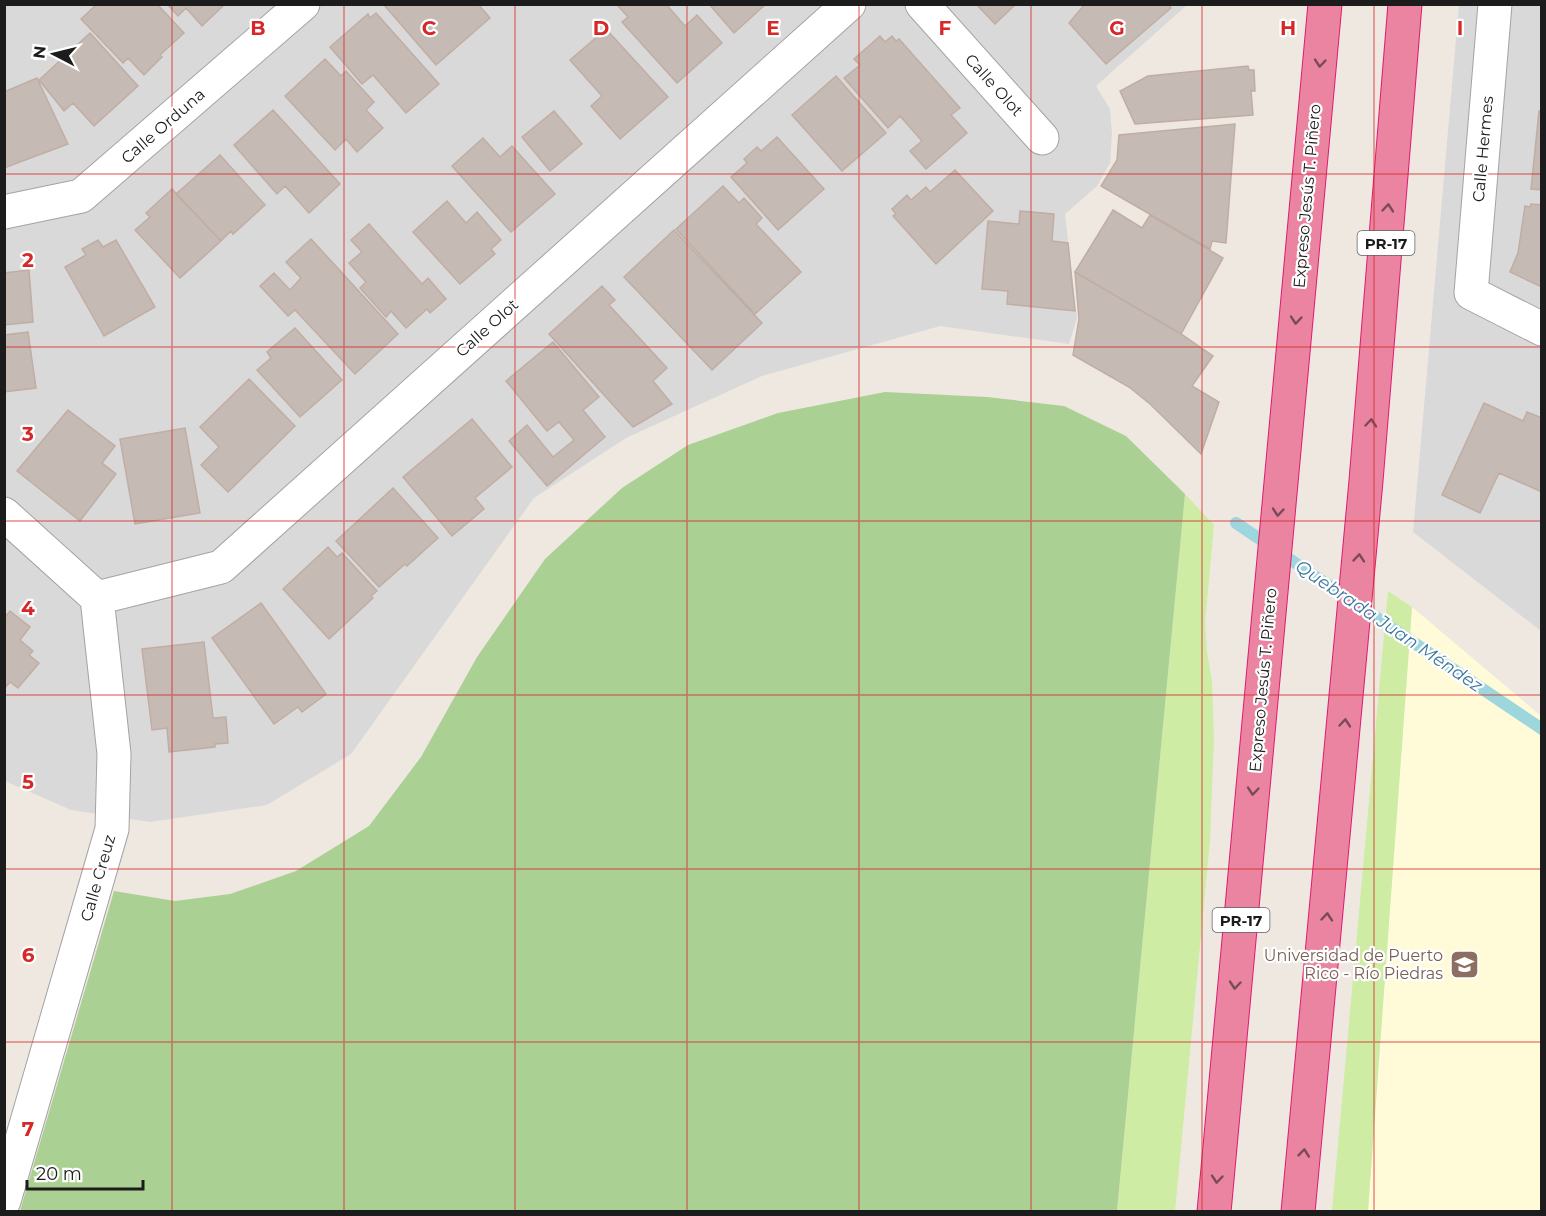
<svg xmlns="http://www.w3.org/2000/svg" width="1546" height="1216" font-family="Montserrat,sans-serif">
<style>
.residential{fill:#dad9d9}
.education{fill:#fffbd9}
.grass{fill:#ceeca3}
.forest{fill:#abd093}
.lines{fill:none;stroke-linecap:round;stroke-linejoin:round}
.stream{stroke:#9ed6de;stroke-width:12}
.building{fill:#c6bab4;stroke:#c0ada3;stroke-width:1.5}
.minor-casing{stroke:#a3a3a3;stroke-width:35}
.motorway-casing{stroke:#df1b72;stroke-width:35}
.minor{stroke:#fff;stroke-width:33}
.motorway{stroke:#ea84a1;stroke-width:33}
.oneway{stroke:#794b58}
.grid{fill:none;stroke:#d62828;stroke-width:1.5;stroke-opacity:0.55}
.labels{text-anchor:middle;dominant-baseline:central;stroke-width:4.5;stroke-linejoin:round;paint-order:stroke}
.shield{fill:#fff;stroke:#606060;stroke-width:1.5}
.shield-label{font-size:15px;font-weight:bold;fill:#1c1c1c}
.street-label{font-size:16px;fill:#1c1c1c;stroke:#fff}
.education-label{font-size:16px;fill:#785e54;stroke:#fff;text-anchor:end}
.water-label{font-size:18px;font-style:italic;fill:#3f79a0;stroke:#fff}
.grid-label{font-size:20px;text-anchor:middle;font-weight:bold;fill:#d62828;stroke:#fff;stroke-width:4.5;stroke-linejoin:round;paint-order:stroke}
</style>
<rect width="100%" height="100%" fill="#eee8e1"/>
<path class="residential" d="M5 5H1187L1096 86 1110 109 1112 134 1110 163 1097 186 1065 214 1077 318 1069 344 940 326 762 376 626 438 534 498 351 754 267 805 150 822 71 810 5 781Z
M1459 5H1541V631L1413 532Z"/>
<path class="education" d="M1412 607 1541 716V1211H1368Z"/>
<path class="grass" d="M1185 494 1214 525 1205 623 1207 652 1212 682 1214 738 1210 840 1175 1211 1117 1212Z
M1388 591 1412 607 1368 1211H1332Z"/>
<path class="forest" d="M885 392 987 397 1064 406 1126 436 1185 494 1117 1211H20L114 891 175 901 230 894 296 871 369 826 421 757 477 657 545 559 622 488 688 445 778 413Z"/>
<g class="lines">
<path class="stream" d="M1236 523 1542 729"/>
</g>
<path class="building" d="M97 4H157L184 33 160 55 162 57 144 75 128 58 123 63 81 19Z
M167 4H225L202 26 186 8 178 16Z
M478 4 490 18 436 65 384 5Z
M619 4H666L685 26 697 15 722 43 677 83 622 22 628 17 618 6Z
M709 4H766L734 33Z
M976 4H1016L995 24Z
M1085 4H1168L1171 8 1106 64 1069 23Z
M376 13 439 84 406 113 373 75 362 84 330 47 368 14 370 18Z
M606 29 668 97 620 139 591 106 602 96 570 60Z
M90 33 138 86 94 126 73 103 64 111 39 80Z
M880 36 885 42 892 36 896 41 899 39 960 108 951 115 967 133 926 169 910 151 922 141 900 116 888 128 844 78 860 65 854 59Z
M325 59 341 76 346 71 374 102 366 110 383 128 357 152 346 139 335 150 285 96Z
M1248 66 1249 70H1254L1255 91H1251L1253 115 1135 124 1120 91 1148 76Z
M836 76 886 133 842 171 792 115Z
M37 78 68 144 4 168V92Z
M273 110 340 184 309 213 285 186 277 194 234 145Z
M554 111 582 144 550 171 522 137Z
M1539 111H1542V190L1531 189Z
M1235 124 1226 243 1212 241 1210 249 1101 186 1117 160 1119 135Z
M777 137 824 189 778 230 731 177 747 163 744 159 757 147 761 151Z
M483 138 500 157 512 146 555 194 511 232 452 166Z
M220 155 265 205 233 234 231 231 221 241 176 194Z
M955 170 993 211 936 264 893 216 896 214 892 209 907 195 911 200 926 187 930 192Z
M723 186 739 203 744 198 762 218 756 224 801 272 755 314 676 229Z
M172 189 221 241 180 278 135 230 150 217 146 213Z
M447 201 466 223 477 212 501 240 491 249 495 254 460 284 413 232Z
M1531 204 1542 205V287L1510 272 1518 253 1525 206 1530 207Z
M1113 210 1142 228 1150 215 1223 258 1181 334 1075 272Z
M1020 211 1054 214 1052 241 1068 243 1075 311 1007 304 1008 291 982 289 988 221 1019 224Z
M369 224 422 284 428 278 446 299 430 313 427 309 406 328 391 311 386 317 360 288 366 282 349 263 362 252 351 240Z
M674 230 762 323 712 370 624 277Z
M311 239 398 334 355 374 295 310 288 316 260 286 274 273 290 290 301 278 286 262Z
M98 240 103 247 116 240 155 307 104 336 65 267 86 255 82 249Z
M29 270 33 322 4 325V273Z
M1075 272 1181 334 1213 356 1192 386 1219 402 1201 454 1150 404 1129 387 1073 355 1079 319Z
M602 286 615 300 609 305 667 368 653 381 672 404 633 427 549 334Z
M295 328 342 380 300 417 257 370 271 358 267 352Z
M28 332 36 388 4 392V335Z
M553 342 599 397 583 410 605 437 547 486 509 441 527 425 553 457 574 440 559 422 547 431 506 381Z
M249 379 295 426 228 492 201 465 219 447 200 427Z
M1484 403 1523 421 1527 412 1542 418V492L1499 473 1480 513 1442 495Z
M68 410 115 446 102 463 116 474 80 521 17 471Z
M472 419 512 467 475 498 484 509 452 536 403 477Z
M185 428 200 513 135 524 120 439Z
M393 488 438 538 407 566 405 564 379 587 336 541Z
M328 547 337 557 342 553 377 591 371 596 373 598 329 639 283 589Z
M261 603 326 694 302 712 298 707 274 724 212 638Z
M10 611 30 627 20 640 33 651 29 655 39 663 18 688 10 682 4 689V618Z
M204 642 213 718 226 717 228 743 215 744V747L169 752 167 728 152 730 142 649Z"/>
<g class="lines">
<defs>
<path id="minor" d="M922 4 1042 138
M1495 4 1471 293 1542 329
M4 212 81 196 303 4
M4 514 97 598 114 754 112 829 4 1201
M97 598 221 567 849 4"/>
<path id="motorway" d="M1214 1212 1325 4
M1298 1212 1366 481 1405 4"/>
</defs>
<use href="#minor" class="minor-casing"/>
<use href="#motorway" class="motorway-casing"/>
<use href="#minor" class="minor"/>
<use href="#motorway" class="motorway"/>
</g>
<defs><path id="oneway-chevron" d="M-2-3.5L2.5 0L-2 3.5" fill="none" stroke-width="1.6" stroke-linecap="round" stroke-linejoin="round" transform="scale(1.5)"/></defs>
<g class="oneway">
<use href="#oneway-chevron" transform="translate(1320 63) rotate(95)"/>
<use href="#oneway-chevron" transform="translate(1388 208) rotate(-85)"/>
<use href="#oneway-chevron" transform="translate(1296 320) rotate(95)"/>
<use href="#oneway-chevron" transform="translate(1371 423) rotate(-85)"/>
<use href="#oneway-chevron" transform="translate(1278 512) rotate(95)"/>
<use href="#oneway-chevron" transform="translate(1359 558) rotate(-85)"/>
<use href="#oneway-chevron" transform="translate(1345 723) rotate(-85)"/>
<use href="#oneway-chevron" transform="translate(1253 791) rotate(95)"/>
<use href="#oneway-chevron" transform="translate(1327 917) rotate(-85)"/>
<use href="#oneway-chevron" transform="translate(1235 985) rotate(95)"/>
<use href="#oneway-chevron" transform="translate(1304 1153) rotate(-84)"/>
<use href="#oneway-chevron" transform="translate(1217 1179) rotate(95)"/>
</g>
<path class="grid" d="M172 4V1212M344 4V1212M515 4V1212M687 4V1212M859 4V1212M1031 4V1212M1202 4V1212M1374 4V1212M4 174H1542M4 347H1542M4 521H1542M4 695H1542M4 869H1542M4 1042H1542"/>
<defs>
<symbol id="university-square" viewBox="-11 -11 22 22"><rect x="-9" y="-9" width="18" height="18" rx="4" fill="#8d6e63" stroke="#fff"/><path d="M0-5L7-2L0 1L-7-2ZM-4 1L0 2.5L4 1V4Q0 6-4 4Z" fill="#fff"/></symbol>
</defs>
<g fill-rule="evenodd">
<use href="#university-square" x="1448" y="948" width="33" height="33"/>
</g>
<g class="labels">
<g class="shield">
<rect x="1357.5" y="231" width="57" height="24" rx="4.5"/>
<rect x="1212.5" y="908" width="57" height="24" rx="4.5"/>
</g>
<g class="shield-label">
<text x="1386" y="243">PR-17</text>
<text x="1241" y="920">PR-17</text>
</g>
<g class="street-label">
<text transform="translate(994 85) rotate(48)">Calle Olot</text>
<text transform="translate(163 126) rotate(-41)">Calle Orduna</text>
<text transform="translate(1483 149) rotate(-85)">Calle Hermes</text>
<text transform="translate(1307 196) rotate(-85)">Expreso Jesús T. Piñero</text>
<text transform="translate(487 328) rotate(-42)">Calle Olot</text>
<text transform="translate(1263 680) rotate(-85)">Expreso Jesús T. Piñero</text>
<text transform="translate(98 878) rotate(-74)">Calle Creuz</text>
</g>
<g class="education-label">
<text x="1443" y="955">Universidad de Puerto<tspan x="1443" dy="18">Rico - Río Piedras</tspan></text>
</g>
<g class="water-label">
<text transform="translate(1389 626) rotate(34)">Quebrada Juan Méndez</text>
</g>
</g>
<g class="grid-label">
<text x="258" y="35">B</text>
<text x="429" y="35">C</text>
<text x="601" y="35">D</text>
<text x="773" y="35">E</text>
<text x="945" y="35">F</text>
<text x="1117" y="35">G</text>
<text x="1288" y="35">H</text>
<text x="1460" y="35">I</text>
<text x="28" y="267">2</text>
<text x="28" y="441">3</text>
<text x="28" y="615">4</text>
<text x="28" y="789">5</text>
<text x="28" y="962">6</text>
<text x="28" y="1136">7</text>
</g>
<rect width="1546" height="1216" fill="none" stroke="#1c1c1c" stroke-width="12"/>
<g transform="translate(54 54) rotate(277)" stroke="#ffffff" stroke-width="4.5" paint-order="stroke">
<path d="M0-4.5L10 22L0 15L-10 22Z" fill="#1c1c1c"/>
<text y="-9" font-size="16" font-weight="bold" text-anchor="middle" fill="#1c1c1c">N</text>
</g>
<path d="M27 1180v9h116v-9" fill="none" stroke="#1c1c1c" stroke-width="3"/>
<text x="36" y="1180" font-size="18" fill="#1c1c1c" stroke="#ffffff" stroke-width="4.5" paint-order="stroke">20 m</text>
</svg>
